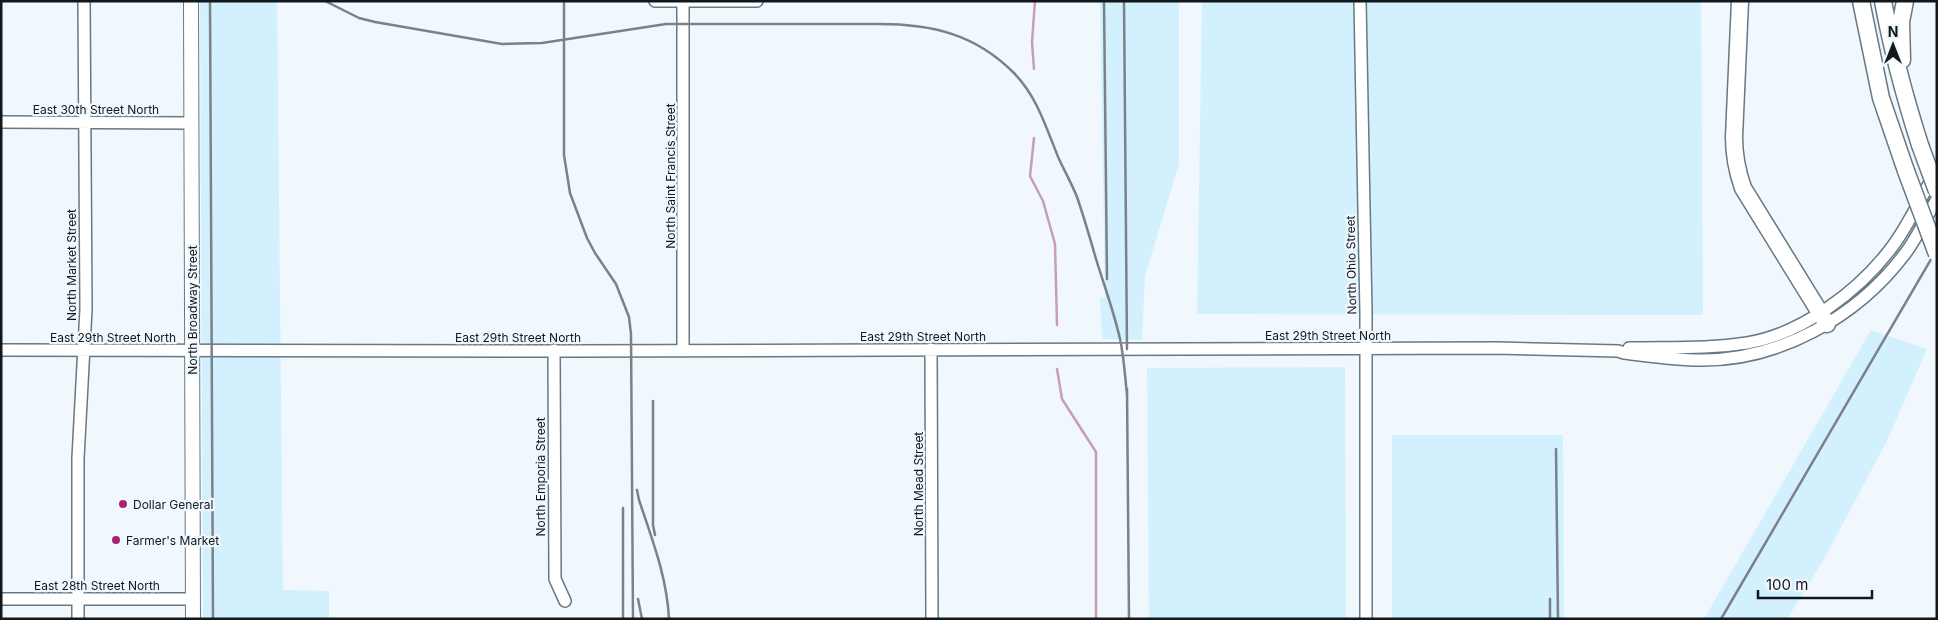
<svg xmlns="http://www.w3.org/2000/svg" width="1938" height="620" font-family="Inter,sans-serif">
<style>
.built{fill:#d3f0ff}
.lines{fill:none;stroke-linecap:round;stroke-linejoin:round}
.stream{stroke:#c89faf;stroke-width:2.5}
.minor-casing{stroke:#677982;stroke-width:14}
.major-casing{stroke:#677982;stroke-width:16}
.highway-casing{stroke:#677982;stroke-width:19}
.minor{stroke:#fff;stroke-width:11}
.major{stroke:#fff;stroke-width:14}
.highway{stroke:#fff;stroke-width:16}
.rail{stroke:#7b8287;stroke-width:2.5}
.highway-bridge-casing{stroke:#677982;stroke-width:19;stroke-linecap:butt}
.highway-bridge{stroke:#fff;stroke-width:16}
.poi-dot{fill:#a7216b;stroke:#f0f8fd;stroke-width:2}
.labels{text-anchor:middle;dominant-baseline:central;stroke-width:4.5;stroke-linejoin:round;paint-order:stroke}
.street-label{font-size:12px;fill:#11181c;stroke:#f0f8fd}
.poi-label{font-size:12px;fill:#11181c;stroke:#f0f8fd;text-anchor:start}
</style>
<rect width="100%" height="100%" fill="#f0f8fd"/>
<path class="built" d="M200 1H277L283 590 329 591V619H203Z
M1100 1H1179V164L1145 276 1142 340 1102 339 1100 298 1105 297Z
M1202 1H1701L1703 315 1197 314Z
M1871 330 1927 349 1887 441 1824 559 1787 619H1704Z
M1345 367 1346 619H1149L1147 368Z
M1392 435H1563L1564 619H1392Z"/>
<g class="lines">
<path class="stream" d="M1034 69 1032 42 1035 1
M1034 138 1030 176 1043 201 1055 244 1057 325
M1057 369 1062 399 1096 452V619"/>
<defs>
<path id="minor" d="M655 1H757
M1360 1 1366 313V619
M1 122 191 123
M1629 348C1669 347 1708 349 1747 343 1802 334 1859 291 1892 247 1908 226 1920 199 1934 175
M931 349 932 619
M1 350 574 351 1497 348 1618 351 1624 353C1649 356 1675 360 1700 360 1779 361 1857 317 1904 255 1917 239 1926 217 1937 199
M554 350 555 579 565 601
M683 350V2
M1 599H193
M78 619V458L86 309 84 1"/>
<path id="major" d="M191 1 193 619"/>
<path id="highway" d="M1740 1 1734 137C1734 155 1737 171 1743 188L1827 324
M1861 1 1881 98 1906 171
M1883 1C1892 50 1905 98 1920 145
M1902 60 1901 22 1905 1"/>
</defs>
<use href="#minor" class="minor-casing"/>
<use href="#major" class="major-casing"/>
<use href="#highway" class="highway-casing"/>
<use href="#minor" class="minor"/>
<use href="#major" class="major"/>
<use href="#highway" class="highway"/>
<path class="rail" d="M210 1 213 619
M325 1 359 18 375 22 502 44 542 43 666 24H879C932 24 975 34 1014 73 1038 98 1046 128 1059 159 1065 172 1072 184 1077 197 1084 217 1090 238 1096 259 1104 285 1114 312 1120 339 1124 357 1125 376 1127 395
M564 1V155L570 193 587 238 595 253 616 284 629 317 631 334 633 619
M1104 1 1107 279
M1124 1 1127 349
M1127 389 1129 619
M653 401V525L655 535
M1556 449 1558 619
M637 490 639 500C652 539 667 577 669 619
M623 508V619
M638 599 642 619
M1550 599V619
M1721 619 1937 249"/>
<defs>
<path id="highway-bridge" d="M1920 145 1937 191
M1906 171 1937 254"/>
</defs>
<use href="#highway-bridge" class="highway-bridge-casing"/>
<use href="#highway-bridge" class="highway-bridge"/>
</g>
<g class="poi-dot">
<circle cx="123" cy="504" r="5"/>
<circle cx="116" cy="540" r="5"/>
</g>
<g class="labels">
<g class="street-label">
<text x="96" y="109">East 30th Street North</text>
<text transform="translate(670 176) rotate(-90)">North Saint Francis Street</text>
<text transform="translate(71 265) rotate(-90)">North Market Street</text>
<text transform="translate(1351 265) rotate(-91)">North Ohio Street</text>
<text transform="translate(192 310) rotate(-90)">North Broadway Street</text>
<text x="1328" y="335">East 29th Street North</text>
<text x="923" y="336">East 29th Street North</text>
<text x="113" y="337">East 29th Street North</text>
<text x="518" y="337">East 29th Street North</text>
<text transform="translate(540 477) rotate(-90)">North Emporia Street</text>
<text transform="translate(918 484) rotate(-90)">North Mead Street</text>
<text x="97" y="585">East 28th Street North</text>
</g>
<g class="poi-label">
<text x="133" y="504">Dollar General</text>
<text x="126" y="540">Farmer's Market</text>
</g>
</g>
<rect width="1938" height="620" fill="none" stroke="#11181c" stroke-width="5"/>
<g transform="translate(1893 45)" stroke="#f0f8fd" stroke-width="4" paint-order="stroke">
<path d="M0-4L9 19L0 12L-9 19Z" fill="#11181c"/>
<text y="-8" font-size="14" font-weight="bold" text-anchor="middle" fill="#11181c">N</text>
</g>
<path d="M1758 590v8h114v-8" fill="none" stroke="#11181c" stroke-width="2.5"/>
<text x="1766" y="590" font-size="15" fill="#11181c" stroke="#f0f8fd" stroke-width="4" paint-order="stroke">100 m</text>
</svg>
